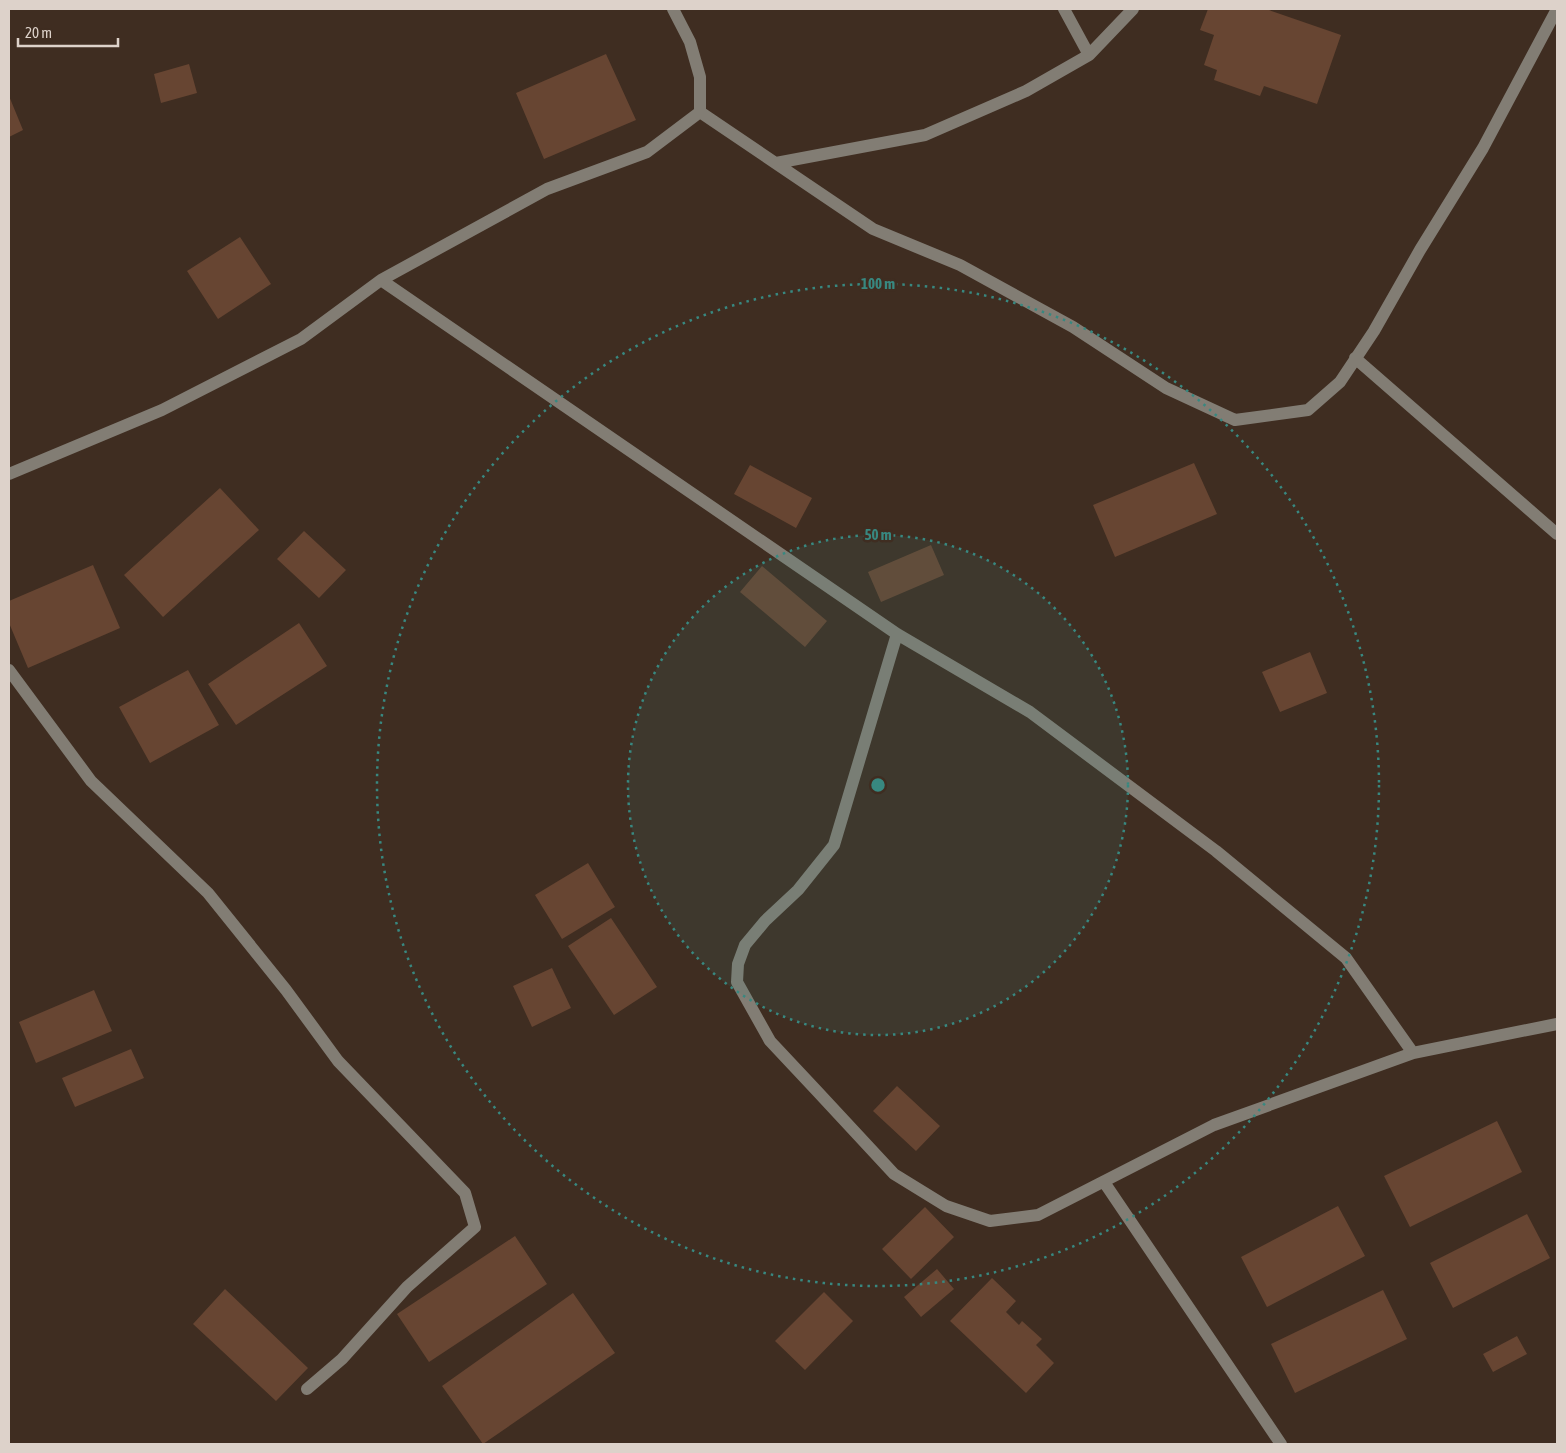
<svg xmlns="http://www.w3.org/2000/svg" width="1566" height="1453" font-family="'Asap Condensed',sans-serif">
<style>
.building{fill:#674532}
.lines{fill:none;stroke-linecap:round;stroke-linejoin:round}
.minor{stroke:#827d74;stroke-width:12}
.ring{fill:none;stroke:#388880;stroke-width:2.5;stroke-dasharray:2.5 5}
.centre{fill:#388880;stroke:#3f2d21;stroke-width:2.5}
.ring-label{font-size:15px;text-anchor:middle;font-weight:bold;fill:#388880;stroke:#3f2d21;stroke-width:5;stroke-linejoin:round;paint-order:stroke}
</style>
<rect width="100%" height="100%" fill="#3f2d21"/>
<path class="building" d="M1208 9H1266L1341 35 1317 104 1264 86 1260 96 1214 80 1217 70 1204 65 1214 35 1200 30Z
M606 54 636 120 544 159 516 93Z
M189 64 197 93 161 103 154 74Z
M9 96 23 130 9 137Z
M240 237 271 284 218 319 187 271Z
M1194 463 1217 514 1115 557 1093 505Z
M750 465 812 498 796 528 734 494Z
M220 488 259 530 163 617 124 575Z
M304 531 346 570 319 598 277 559Z
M931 545 944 575 881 602 868 572Z
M93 565 120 628 28 668 9 623V601Z
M762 566 827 621 805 647 740 592Z
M299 623 327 666 236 725 208 684Z
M1310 652 1327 693 1280 712 1262 672Z
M188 670 219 725 150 763 119 707Z
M588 863 615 907 562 939 535 895Z
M611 918 657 987 614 1015 568 946Z
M552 968 571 1008 532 1027 513 986Z
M94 990 112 1031 36 1063 19 1022Z
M131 1049 144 1078 75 1107 62 1078Z
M897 1086 940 1126 916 1151 873 1111Z
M1497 1121 1522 1172 1410 1227 1384 1176Z
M1338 1206 1365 1256 1267 1307 1241 1257Z
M925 1207 954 1237 911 1279 882 1249Z
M1527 1214 1550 1258 1453 1308 1430 1263Z
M515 1236 547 1284 429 1362 397 1314Z
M937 1269 954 1289 921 1317 904 1297Z
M992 1278 1016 1301 1006 1312 1019 1325 1022 1321 1042 1339 1036 1345 1054 1363 1026 1393 950 1321Z
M225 1289 308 1368 276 1401 193 1324Z
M1383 1290 1407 1339 1295 1393 1271 1344Z
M824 1292 853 1321 805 1370 775 1341Z
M573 1293 615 1353 483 1444 442 1386Z
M1517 1336 1527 1354 1493 1372 1483 1354Z"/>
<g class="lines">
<path class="minor" d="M673 9 690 42 700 77V112
M1064 9 1089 55
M700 112 647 152 547 189 381 280 897 634 1030 712 1216 851 1346 958 1413 1053
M700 112 873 229 960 265 1073 327 1166 388 1235 420 1308 410 1340 382 1374 331 1420 250 1483 148 1557 9
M776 163 925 135 1026 91 1089 55 1133 9
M1355 358 1557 534
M9 474 162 410 301 339 381 280
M897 634 834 845 798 890 765 921 745 945 738 964 737 982 770 1041 816 1090 894 1174 946 1206 990 1221 1038 1215 1214 1125 1413 1053 1557 1024
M9 670 91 781 208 893 286 990 338 1061 465 1193 475 1227 407 1287 342 1359 307 1389
M1104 1182 1281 1444"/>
</g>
<circle cx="878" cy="785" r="250" fill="#388880" fill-opacity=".12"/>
<g class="ring">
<circle cx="878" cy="785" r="250"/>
<circle cx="878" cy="785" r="501"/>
</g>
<circle cx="878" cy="785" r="8" class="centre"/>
<g class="ring-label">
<text x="878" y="289">100 m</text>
<text x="878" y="540">50 m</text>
</g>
<rect width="1566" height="1453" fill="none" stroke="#ddd2ca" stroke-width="20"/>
<path d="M18 38v8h100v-8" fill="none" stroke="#ddd2ca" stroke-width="2.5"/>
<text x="25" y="38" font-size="15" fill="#ddd2ca" stroke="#3f2d21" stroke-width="4" paint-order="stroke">20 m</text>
</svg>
